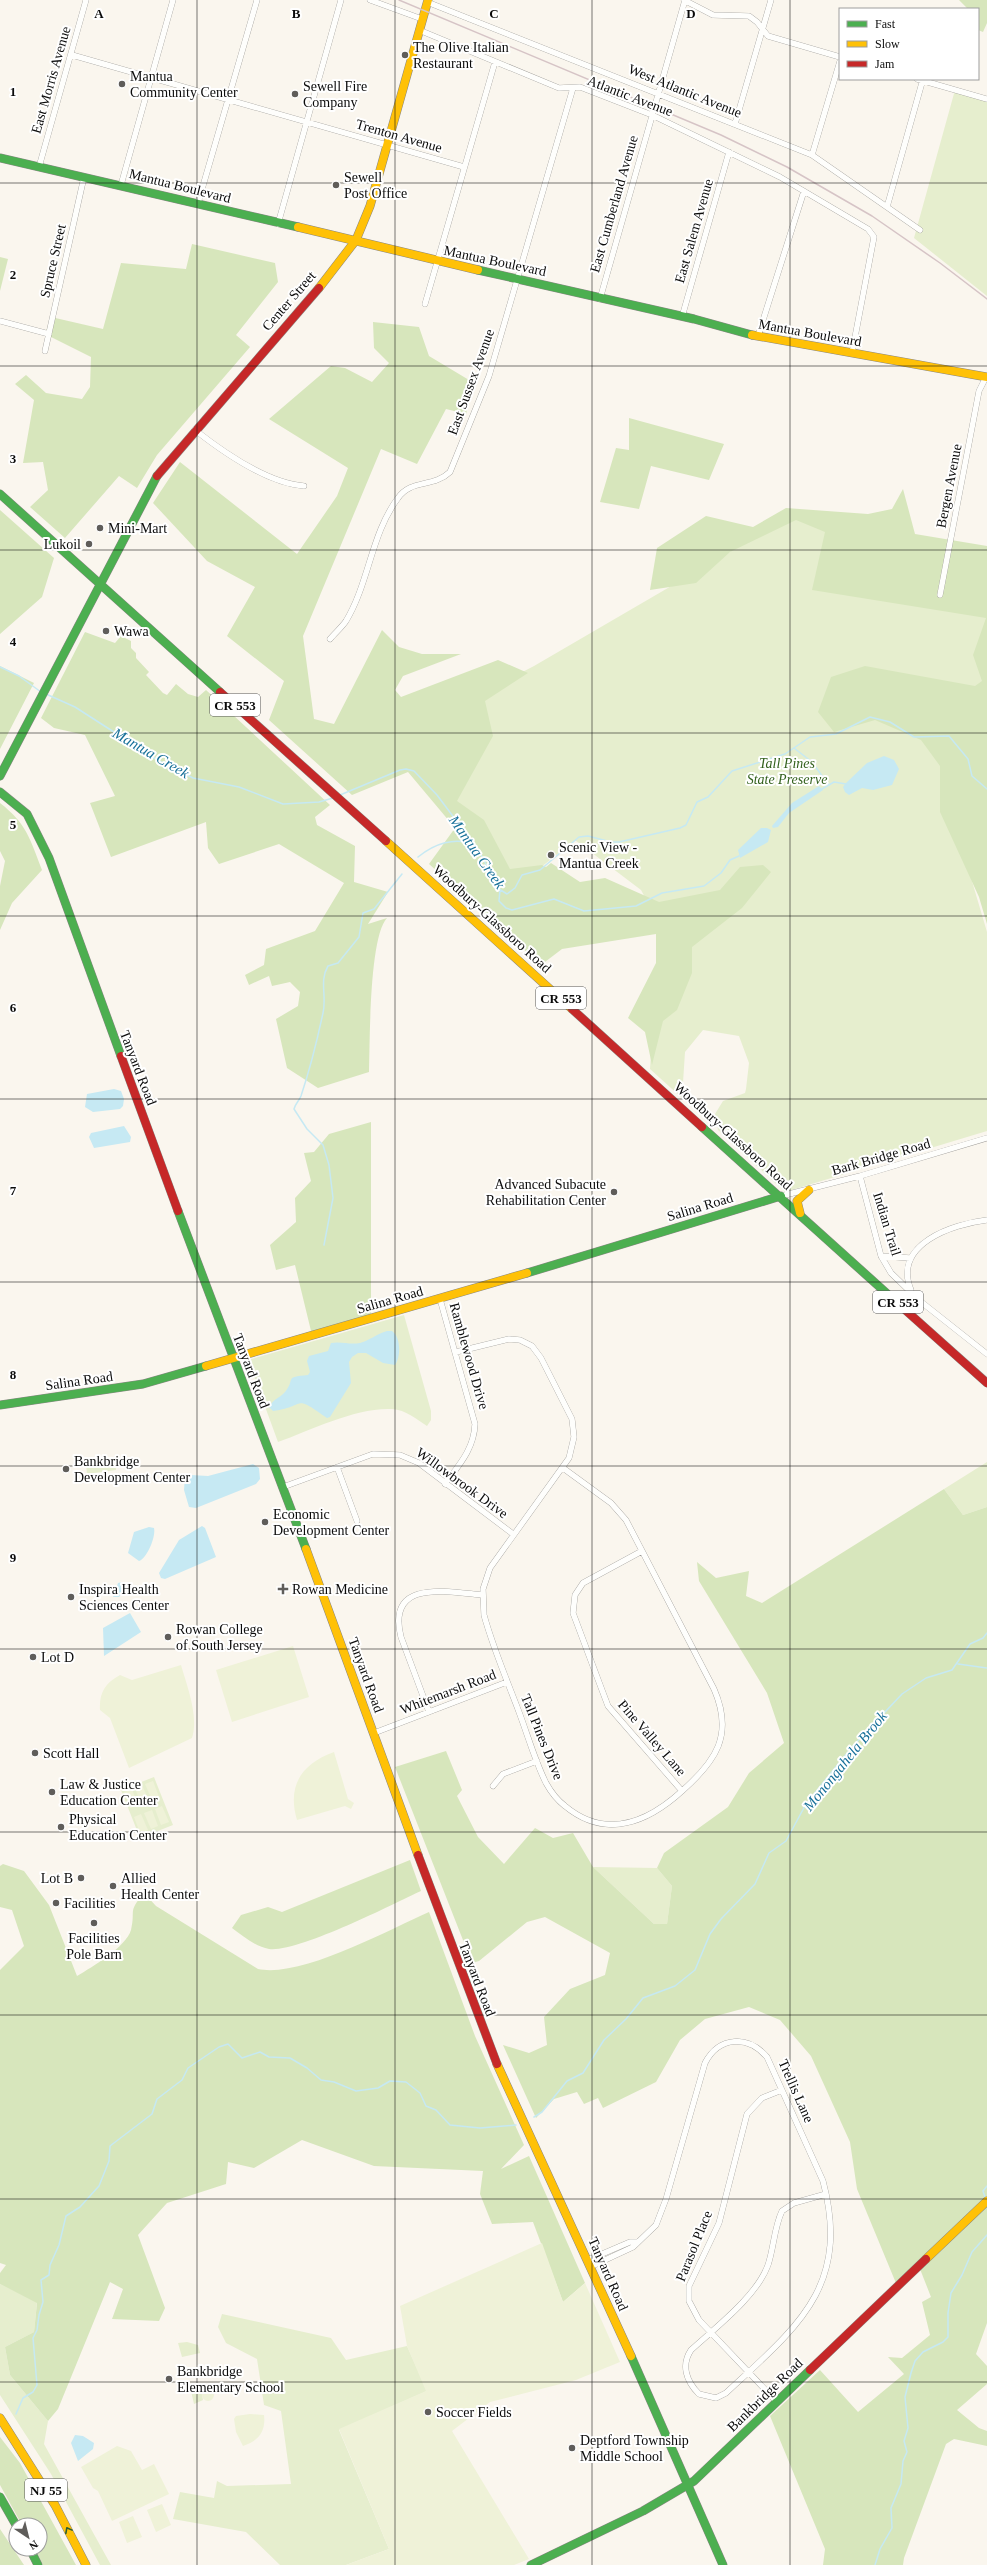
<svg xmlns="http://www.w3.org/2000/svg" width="987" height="2565" font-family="Georgia,serif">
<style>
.green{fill:#e6eece}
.forest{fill:#d7e6bc}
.pitch{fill:#eff2d8}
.water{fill:#c6e9f3}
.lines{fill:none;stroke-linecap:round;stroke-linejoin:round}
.stream{stroke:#c6e9f3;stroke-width:1.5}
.street-casing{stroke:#93918d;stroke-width:6}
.fast-casing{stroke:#898784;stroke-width:9}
.slow-casing{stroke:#898784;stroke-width:9}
.jam-casing{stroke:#898784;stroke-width:9}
.street{stroke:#fefefc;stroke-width:5.5}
.fast{stroke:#4caf50;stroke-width:8}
.slow{stroke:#ffc107;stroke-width:8}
.jam{stroke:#c62828;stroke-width:8}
.rail{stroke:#d6c4c6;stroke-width:1.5}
.oneway{stroke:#2c5d2e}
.grid{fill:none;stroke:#0b0b0b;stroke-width:1;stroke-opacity:0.55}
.poi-dot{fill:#5f5d5a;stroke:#fff;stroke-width:1.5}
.labels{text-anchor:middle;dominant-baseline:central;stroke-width:4;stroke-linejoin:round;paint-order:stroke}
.shield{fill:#fff;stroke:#545454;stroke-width:1}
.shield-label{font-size:13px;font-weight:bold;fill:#0b0b0b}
.poi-label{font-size:14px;fill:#0b0b0b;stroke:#fff;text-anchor:start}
.street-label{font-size:14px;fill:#0b0b0b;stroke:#fff}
.park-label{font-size:14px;font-style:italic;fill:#33611d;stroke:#fff}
.water-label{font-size:15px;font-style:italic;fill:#177099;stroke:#fff}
.grid-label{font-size:13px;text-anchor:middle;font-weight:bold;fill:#0b0b0b;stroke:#fff;stroke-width:4;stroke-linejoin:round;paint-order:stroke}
</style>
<rect width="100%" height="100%" fill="#faf6ee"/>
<path class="green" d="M955 90 987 99V296L914 238Z
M788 518 841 527 987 614V674L961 844 987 932V1131L785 1192 718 1130 715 1114 723 1101 745 1093 746 1089 749 1063 739 1036 703 1030 685 1052 682 1098 650 1069 660 925 641 890 575 840 515 888 421 761 359 757 534 666Z
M404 1315 431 1411V1420L427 1426C416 1419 406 1410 392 1409 357 1407 311 1430 278 1442L248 1360Z
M115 1460 116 1470 87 1474 86 1464Z
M987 1462V1507L963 1515 944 1489Z
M154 1777 173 1825 140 1838 121 1790Z
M593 1867 657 1868 672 1886 667 1924H654Z
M0 2284 37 2302 34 2332 5 2347 10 2375 48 2421 44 2444 111 2565H100L51 2474 0 2395Z
M222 2314 331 2338 346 2360 407 2346 427 2391 339 2430 389 2549 346 2565H280L246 2532 173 2519 180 2492 214 2498 217 2481 227 2486 291 2484 281 2411 264 2405 257 2359 226 2343 218 2327Z
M187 2342 198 2345 200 2353 182 2357 178 2343Z
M200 2385 203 2400 194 2404 190 2387Z"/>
<path class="forest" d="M959 0H987V23L983 32 978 30V9H968Z
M192 244 275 263 278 282 236 335 250 347 157 455 137 488 119 476 65 538 30 507 48 490 43 462 23 463 34 400 15 384 26 375 46 393 82 399 90 387 91 357 45 334 51 317 103 329 121 263 186 269Z
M0 257 8 259 0 291Z
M373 322 419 327 429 356 474 383 466 414 446 409 417 464 381 449 303 636 314 719 334 724 382 630 399 647 422 654H461L403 676 395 690 401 697 498 660 528 673 485 701 493 736 457 801 484 820 510 869 542 865 546 867 551 863 580 882 605 878 659 902 720 890 740 867 763 865 771 872 742 908 692 947V973L677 1010 663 1021 652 1065 645 1032 628 1018 656 963V934L562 949 541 965 429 864 455 828 408 772 352 795 269 720 284 681 227 636 255 587 207 561 153 503 180 462 297 554 337 496 348 468 269 419 331 366 345 368 372 382 389 363 374 348Z
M629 418 724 444 709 480 651 466 639 509 600 502 616 448 629 450Z
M903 489 915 534 987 546V924L979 897 940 812V766L921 740 875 720 834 732 818 712 831 677 865 666 975 686 982 681 973 655 986 618 812 590 825 532 796 520 730 552 696 583 650 590 657 548 706 516 753 527 786 508 868 514 892 509Z
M0 510 54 558 42 597 0 634Z
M85 632 115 643 121 636 131 641V648L136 653V658L149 672 146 675 163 693 167 695 176 684 188 694 198 697 206 690 330 805 315 817 317 825 355 846 354 882 388 892 368 924 387 918C369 937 370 1042 369 1072L318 1088 287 1068 276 1019 298 1006 300 992 290 982 272 986 269 976 249 985 245 975 264 965 266 949 315 931 344 883 279 844 219 864 208 848 206 822 111 857 90 803 115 796 85 735 54 728 41 718Z
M0 666 34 683 0 749Z
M0 803C27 824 30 839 42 870L12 903 0 930V886L5 861 0 851Z
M371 1122V1317L312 1335 295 1265 276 1270 270 1245 296 1222 295 1198 311 1181 304 1153 314 1152 329 1134Z
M944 1489 963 1515 987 1507V2323L976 2354 987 2366V2384L957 2410 979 2428 987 2431V2446L954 2439 946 2444 904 2558 903 2565H823L825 2549 770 2416 820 2370 858 2412 904 2374 888 2357 902 2358 930 2335 922 2302 931 2297 920 2269 898 2288 857 2189 850 2142 811 2056 780 2020 749 2007 705 2019 680 2040 656 2082 603 2108 598 2098 584 2104 577 2092 554 2099 536 2118 503 2045 529 2053 547 2045 544 2017 570 1989 605 1975 610 1953 545 1917 527 1922 479 1961 472 1963 395 1767 446 1751 462 1790 457 1796 478 1837 504 1864 535 1828 553 1838 573 1833 593 1867 654 1924H667L672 1886 657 1868 664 1853 728 1807 749 1773 784 1743 767 1693 699 1581 697 1562 716 1578 749 1571 746 1596 762 1603Z
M410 1860 421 1891C391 1905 297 1953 269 1949 256 1947 243 1936 232 1928L241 1915 268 1907 282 1912Z
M3 1864 24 1871 49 1905 77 1976C92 1967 126 1947 131 1930 136 1909 127 1913 144 1893L156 1906 258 1969C301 1978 386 1931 429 1912L475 2036 524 2145 501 2169 529 2156 585 2283 563 2302 533 2222 492 2224 480 2194 483 2171 374 2166 302 2140 254 2168 228 2162 226 2184 167 2203 138 2235 165 2308 159 2321 112 2319 123 2289 110 2282 58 2409 48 2421 10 2375 5 2347 34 2332 37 2303 0 2284V2273L6 2265 0 2263V1970L24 1946 12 1910 0 1907V1866Z
M0 2437 20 2463 76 2565H43L35 2549H40V2525H22L0 2485Z
M0 2529 24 2565H0Z"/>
<path class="pitch" d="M293 1646 309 1697 232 1722 216 1670Z
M181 1665C187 1686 199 1716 192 1738L129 1768 110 1718 100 1710C99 1693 105 1683 120 1675L132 1680Z
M334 1752 348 1799 354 1803 351 1809 345 1806 297 1820C287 1786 301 1764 334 1752Z
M153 1781 159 1797 152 1800 145 1784Z
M142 1785 149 1801 141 1804 135 1788Z
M132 1789 138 1805 130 1808 124 1792Z
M162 1806 169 1822 161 1825 155 1809Z
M152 1810 158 1826 151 1829 144 1813Z
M141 1814 148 1830 140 1833 134 1817Z
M542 2243 563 2302 585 2283 620 2362 576 2380 490 2402 452 2431 529 2559 514 2565H346L389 2549 339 2429 426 2391 407 2346 400 2306Z
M202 2395a6 6 0 1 1 12 0a6 6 0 1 1-12 0Z
M250 2414 264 2415C266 2431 259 2441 243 2446L236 2432 234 2419 236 2416Z
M117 2446 131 2451 142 2470 154 2464 169 2494 112 2521 98 2491 93 2488 81 2467Z
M162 2504 171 2525 156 2532 147 2510Z
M133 2516 142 2537 127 2543 119 2522Z"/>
<path class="water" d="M884 756 894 760 899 769 892 785 873 790 862 788 849 795 845 792 843 787 846 783 867 763Z
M819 786 823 790 789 813 778 827 773 828 772 826 792 803Z
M761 828H767L771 830 768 842 740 858 738 850Z
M114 1089 121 1091 124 1099 123 1106 120 1109 93 1112 85 1107 87 1094Z
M124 1126 131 1137 130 1142 94 1148 89 1137 91 1133Z
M387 1331H392C401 1337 401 1357 395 1365L383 1363 366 1353H358L352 1357 349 1362 351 1383 330 1417 327 1418C292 1393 308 1406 273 1411L269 1407C273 1399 280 1398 285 1392 296 1379 283 1377 308 1375L310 1372 307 1361 309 1356 328 1351 331 1343C341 1341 350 1345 360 1343 368 1341 377 1334 387 1331Z
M253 1464 259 1468 260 1479 256 1484 196 1508 189 1507 184 1490 185 1477 191 1475 208 1476Z
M202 1526 205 1528 216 1557 165 1579 161 1578 159 1573 179 1540Z
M149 1527 154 1528C156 1537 147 1558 139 1561L128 1553 134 1532Z
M122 1582 126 1588 119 1597H113L118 1583Z
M130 1613 141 1632 104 1656 103 1628Z
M75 2435 83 2436 94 2443 93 2449 78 2461 71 2443Z"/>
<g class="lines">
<path class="stream" d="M0 667 19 676 41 692
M46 694 75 707 159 761 193 778 239 787 283 804 319 802 333 798
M794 748 812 762 828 784
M822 789 834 782 846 784
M340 795 400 770 406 769 414 771 437 795 479 851 499 889 507 894 515 888 522 875 540 870 579 837 588 836 611 842H619L680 828 686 825 697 802 708 797 732 771 785 754 810 737 836 734 870 717 890 722 914 737 949 736 968 759 972 776 987 789
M418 857C434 844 455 836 475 845
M500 890 499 901 506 908 512 910 554 899 584 911 636 906 662 893 704 886 721 873 730 860 739 856
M324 1245 333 1198 329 1165 323 1145 307 1129 294 1109C295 1104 299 1101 301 1096 310 1069 317 1041 323 1013 327 996 319 981 328 966L338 963 359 937 363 913 374 909 402 874
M958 1664 987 1668
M534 2117 542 2112 567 2081 583 2073 604 2040 626 2019 643 1998 675 1986 695 1970 710 1934 721 1919 755 1884 769 1853 786 1841 806 1804 852 1747 902 1694 926 1678 952 1670 970 1644 983 1638 987 1633
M985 2197 983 2191 987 2186
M16 2414 23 2398 33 2392 37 2385 33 2338 37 2330 39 2315 43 2302 41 2280 49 2275 50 2265 59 2245 66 2216 80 2207 99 2186 109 2161 110 2146 152 2114 157 2099 182 2080 188 2068 219 2047 228 2044 242 2058 260 2052 269 2057 290 2058 307 2068 321 2080 334 2082 356 2091 378 2088 390 2081 406 2082 420 2093 426 2106 436 2110 450 2125 480 2128 516 2125
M875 2565 880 2549 892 2528 891 2508 901 2484 903 2461 907 2452 904 2441 908 2428 905 2397 911 2373 915 2361 923 2352 943 2342 948 2337V2313L951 2293 962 2275 972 2252 987 2235"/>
<defs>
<path id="street" d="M370 0 422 19
M684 0 713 15 749 16 757 22 768 36 840 57
M427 2 812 155 920 230
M419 30 559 88 580 87 652 115 780 177 868 229 874 237 852 353
M72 55 464 167
M917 79 987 99
M735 124 771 0
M812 155 840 61
M39 167 86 0
M121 185 173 0
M198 203 257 0
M887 207 923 79
M278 224 341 0
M600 299 685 0
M425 304 495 62
M682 317 729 152
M0 321 49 334
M758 336 804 191
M45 351 84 177
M195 430C223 452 268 483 304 486
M940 595 979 391 986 377
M330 639C335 633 342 627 346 621 369 583 371 534 398 498 411 479 433 488 450 472L489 376 573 88
M860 1176 881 1256 891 1273 920 1301 987 1354
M781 1196 860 1176 987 1138
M881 1256 910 1258
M911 1290C892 1244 953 1224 987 1220
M440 1299 475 1424C474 1449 459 1465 445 1484
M456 1352 509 1339 520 1340 532 1346 541 1358 572 1419 574 1437 569 1458 490 1568 483 1589 484 1615C493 1648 507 1680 519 1712 528 1736 535 1761 546 1783 551 1792 557 1800 565 1806 606 1840 648 1822 682 1791 716 1761 734 1735 714 1689L626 1520 611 1503 563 1468
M337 1467 357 1521
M283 1487 373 1454 400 1455 419 1463 513 1534
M642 1551 583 1583 575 1595 573 1613 608 1706 682 1791
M429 1712 401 1637C386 1578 449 1592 483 1595
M374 1733 507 1682
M493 1786 503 1774 537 1761
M588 2260 630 2242H637
M590 2267 633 2247 656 2225 666 2199 705 2063C719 2036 748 2035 767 2057L823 2181C851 2287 797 2327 726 2393L716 2398 699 2394C686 2381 681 2365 691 2350 715 2328 757 2296 768 2265 774 2247 774 2228 782 2211L794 2203 826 2194
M776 2401 699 2320 689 2301V2286L719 2223 747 2114 762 2098 782 2090"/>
<path id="fast" d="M0 158 298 227
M478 270 694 319 752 335
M0 494 220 692
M0 776 157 476
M0 792 27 814 49 858 121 1056
M702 1127 893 1299
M178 1211 306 1549
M527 1273 781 1196
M0 1405 143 1384 206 1366
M631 2356 723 2565
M0 2497 16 2525
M30 2549 38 2565
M531 2565 643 2511 694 2481 810 2370"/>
<path id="slow" d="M298 227 478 270
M319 288 356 240 370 206 428 0
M752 335 987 377
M386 841 572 1009
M800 1213 797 1201 809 1190
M206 1366 527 1273
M306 1549 418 1855
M497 2064 631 2356
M926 2259 987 2201
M0 2418 55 2505 86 2565"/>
<path id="jam" d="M157 476 319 288
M220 692 386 841
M572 1009 702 1127
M121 1056 178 1211
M893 1299 987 1383
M418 1855 497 2064
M810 2370 926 2259"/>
</defs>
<use href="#street" class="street-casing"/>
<use href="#fast" class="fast-casing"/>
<use href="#slow" class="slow-casing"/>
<use href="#jam" class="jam-casing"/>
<use href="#street" class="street"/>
<use href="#fast" class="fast"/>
<use href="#slow" class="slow"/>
<use href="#jam" class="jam"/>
<path class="rail" d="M399 0 721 135 787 167 872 216 940 263 987 299"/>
</g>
<defs><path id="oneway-chevron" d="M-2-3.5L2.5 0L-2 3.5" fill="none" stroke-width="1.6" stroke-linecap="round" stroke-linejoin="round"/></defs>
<use class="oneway" href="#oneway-chevron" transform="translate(68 2530) rotate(-118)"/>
<path class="grid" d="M197 0V2565M395 0V2565M592 0V2565M790 0V2565M0 183H987M0 366H987M0 550H987M0 733H987M0 916H987M0 1099H987M0 1282H987M0 1466H987M0 1649H987M0 1832H987M0 2015H987M0 2199H987M0 2382H987"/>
<g class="poi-dot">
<circle cx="405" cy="55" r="4"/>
<circle cx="122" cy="84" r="4"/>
<circle cx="295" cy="94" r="4"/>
<circle cx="336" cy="185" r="4"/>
<circle cx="100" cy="528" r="4"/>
<circle cx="89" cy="544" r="4"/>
<circle cx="106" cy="631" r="4"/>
<circle cx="551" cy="855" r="4"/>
<circle cx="614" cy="1192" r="4"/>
<circle cx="66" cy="1469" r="4"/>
<circle cx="265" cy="1522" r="4"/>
<path d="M281 1583h4v4h4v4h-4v4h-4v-4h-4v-4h4z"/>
<circle cx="71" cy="1597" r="4"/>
<circle cx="168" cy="1637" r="4"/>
<circle cx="33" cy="1657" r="4"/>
<circle cx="35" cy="1753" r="4"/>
<circle cx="52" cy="1792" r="4"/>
<circle cx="61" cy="1827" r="4"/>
<circle cx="81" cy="1878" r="4"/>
<circle cx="113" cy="1886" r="4"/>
<circle cx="56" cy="1903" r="4"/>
<circle cx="94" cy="1923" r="4"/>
<circle cx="169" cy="2379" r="4"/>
<circle cx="428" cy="2412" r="4"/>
<circle cx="572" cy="2448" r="4"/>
</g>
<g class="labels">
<g class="shield">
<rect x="210" y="694" width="50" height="22" rx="3"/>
<rect x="536" y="987" width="50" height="22" rx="3"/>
<rect x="873" y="1291" width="50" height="22" rx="3"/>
<rect x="25" y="2479" width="42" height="22" rx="3"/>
</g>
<g class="shield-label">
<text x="235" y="705">CR 553</text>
<text x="561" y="998">CR 553</text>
<text x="898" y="1302">CR 553</text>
<text x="46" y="2490">NJ 55</text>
</g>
<g class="poi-label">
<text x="413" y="47">The Olive Italian<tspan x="413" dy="16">Restaurant</tspan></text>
<text x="130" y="76">Mantua<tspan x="130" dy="16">Community Center</tspan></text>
<text x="303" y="86">Sewell Fire<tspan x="303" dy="16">Company</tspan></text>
<text x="344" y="177">Sewell<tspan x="344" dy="16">Post Office</tspan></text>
<text x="108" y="528">Mini-Mart</text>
<text x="81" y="544" text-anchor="end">Lukoil</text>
<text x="114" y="631">Wawa</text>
<text x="559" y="847">Scenic View -<tspan x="559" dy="16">Mantua Creek</tspan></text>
<text x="606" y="1184" text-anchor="end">Advanced Subacute<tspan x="606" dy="16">Rehabilitation Center</tspan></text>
<text x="74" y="1461">Bankbridge<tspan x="74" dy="16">Development Center</tspan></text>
<text x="273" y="1514">Economic<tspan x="273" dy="16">Development Center</tspan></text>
<text x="79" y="1589">Inspira Health<tspan x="79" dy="16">Sciences Center</tspan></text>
<text x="292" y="1589">Rowan Medicine</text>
<text x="176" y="1629">Rowan College<tspan x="176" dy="16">of South Jersey</tspan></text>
<text x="41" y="1657">Lot D</text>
<text x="43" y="1753">Scott Hall</text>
<text x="60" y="1784">Law &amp; Justice<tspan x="60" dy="16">Education Center</tspan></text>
<text x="69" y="1819">Physical<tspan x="69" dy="16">Education Center</tspan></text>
<text x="73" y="1878" text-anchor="end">Lot B</text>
<text x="121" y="1878">Allied<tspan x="121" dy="16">Health Center</tspan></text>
<text x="64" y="1903">Facilities</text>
<text x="94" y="1938" text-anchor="middle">Facilities<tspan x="94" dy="16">Pole Barn</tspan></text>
<text x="177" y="2371">Bankbridge<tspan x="177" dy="16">Elementary School</tspan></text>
<text x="436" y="2412">Soccer Fields</text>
<text x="580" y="2440">Deptford Township<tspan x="580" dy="16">Middle School</tspan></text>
</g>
<g class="street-label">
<text transform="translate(51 80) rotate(-74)">East Morris Avenue</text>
<text transform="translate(685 91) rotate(22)">West Atlantic Avenue</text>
<text transform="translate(630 96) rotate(21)">Atlantic Avenue</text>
<text transform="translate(399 136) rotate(16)">Trenton Avenue</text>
<text transform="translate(180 186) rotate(14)">Mantua Boulevard</text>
<text transform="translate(614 204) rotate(-74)">East Cumberland Avenue</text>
<text transform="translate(694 231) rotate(-74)">East Salem Avenue</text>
<text transform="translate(53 261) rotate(-77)">Spruce Street</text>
<text transform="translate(495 261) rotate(12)">Mantua Boulevard</text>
<text transform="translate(289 301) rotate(-49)">Center Street</text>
<text transform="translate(810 333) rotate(10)">Mantua Boulevard</text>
<text transform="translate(471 382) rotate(-70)">East Sussex Avenue</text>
<text transform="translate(949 486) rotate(-79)">Bergen Avenue</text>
<text transform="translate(492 919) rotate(42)">Woodbury-Glassboro Road</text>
<text transform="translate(138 1068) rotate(69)">Tanyard Road</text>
<text transform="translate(733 1136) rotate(42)">Woodbury-Glassboro Road</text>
<text transform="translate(881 1157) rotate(-16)">Bark Bridge Road</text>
<text transform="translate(700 1207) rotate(-17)">Salina Road</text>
<text transform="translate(887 1224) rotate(73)">Indian Trail</text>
<text transform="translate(390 1300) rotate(-16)">Salina Road</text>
<text transform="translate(469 1356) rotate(74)">Ramblewood Drive</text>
<text transform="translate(251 1371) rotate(69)">Tanyard Road</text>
<text transform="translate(79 1381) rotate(-8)">Salina Road</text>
<text transform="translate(462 1483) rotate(36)">Willowbrook Drive</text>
<text transform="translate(366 1675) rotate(70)">Tanyard Road</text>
<text transform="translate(448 1692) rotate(-21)">Whitemarsh Road</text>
<text transform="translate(542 1737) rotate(68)">Tall Pines Drive</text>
<text transform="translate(652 1738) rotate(49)">Pine Valley Lane</text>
<text transform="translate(477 1979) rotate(69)">Tanyard Road</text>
<text transform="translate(796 2091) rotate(66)">Trellis Lane</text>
<text transform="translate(694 2246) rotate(-68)">Parasol Place</text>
<text transform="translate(608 2274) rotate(66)">Tanyard Road</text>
<text transform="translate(765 2395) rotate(-44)">Bankbridge Road</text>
</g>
<g class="park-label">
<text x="787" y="763">Tall Pines<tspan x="787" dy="16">State Preserve</tspan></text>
</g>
<g class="water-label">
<text transform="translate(151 753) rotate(30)">Mantua Creek</text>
<text transform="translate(477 852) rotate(55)">Mantua Creek</text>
<text transform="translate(845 1761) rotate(-51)">Monongahela Brook</text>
</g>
</g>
<g class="grid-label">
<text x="99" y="18">A</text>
<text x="296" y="18">B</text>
<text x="494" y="18">C</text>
<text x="691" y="18">D</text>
<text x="13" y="96">1</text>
<text x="13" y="279">2</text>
<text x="13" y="463">3</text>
<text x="13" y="646">4</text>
<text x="13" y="829">5</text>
<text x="13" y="1012">6</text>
<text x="13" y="1195">7</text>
<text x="13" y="1379">8</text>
<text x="13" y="1562">9</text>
</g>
<rect x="839" y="8" width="140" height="72" fill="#ffffff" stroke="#9d9d9d"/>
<rect x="847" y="21" width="20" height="6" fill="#4caf50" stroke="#9d9d9d"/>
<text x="875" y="28" font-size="12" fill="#0b0b0b">Fast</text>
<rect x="847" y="41" width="20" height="6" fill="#ffc107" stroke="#9d9d9d"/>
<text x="875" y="48" font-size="12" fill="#0b0b0b">Slow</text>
<rect x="847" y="61" width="20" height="6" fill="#c62828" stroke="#9d9d9d"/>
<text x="875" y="68" font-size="12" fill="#0b0b0b">Jam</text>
<g transform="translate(28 2537) rotate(145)"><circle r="19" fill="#ffffff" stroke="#9d9d9d"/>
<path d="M0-3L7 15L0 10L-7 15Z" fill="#5f5d5a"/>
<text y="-6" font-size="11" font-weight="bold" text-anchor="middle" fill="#0b0b0b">N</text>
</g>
</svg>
